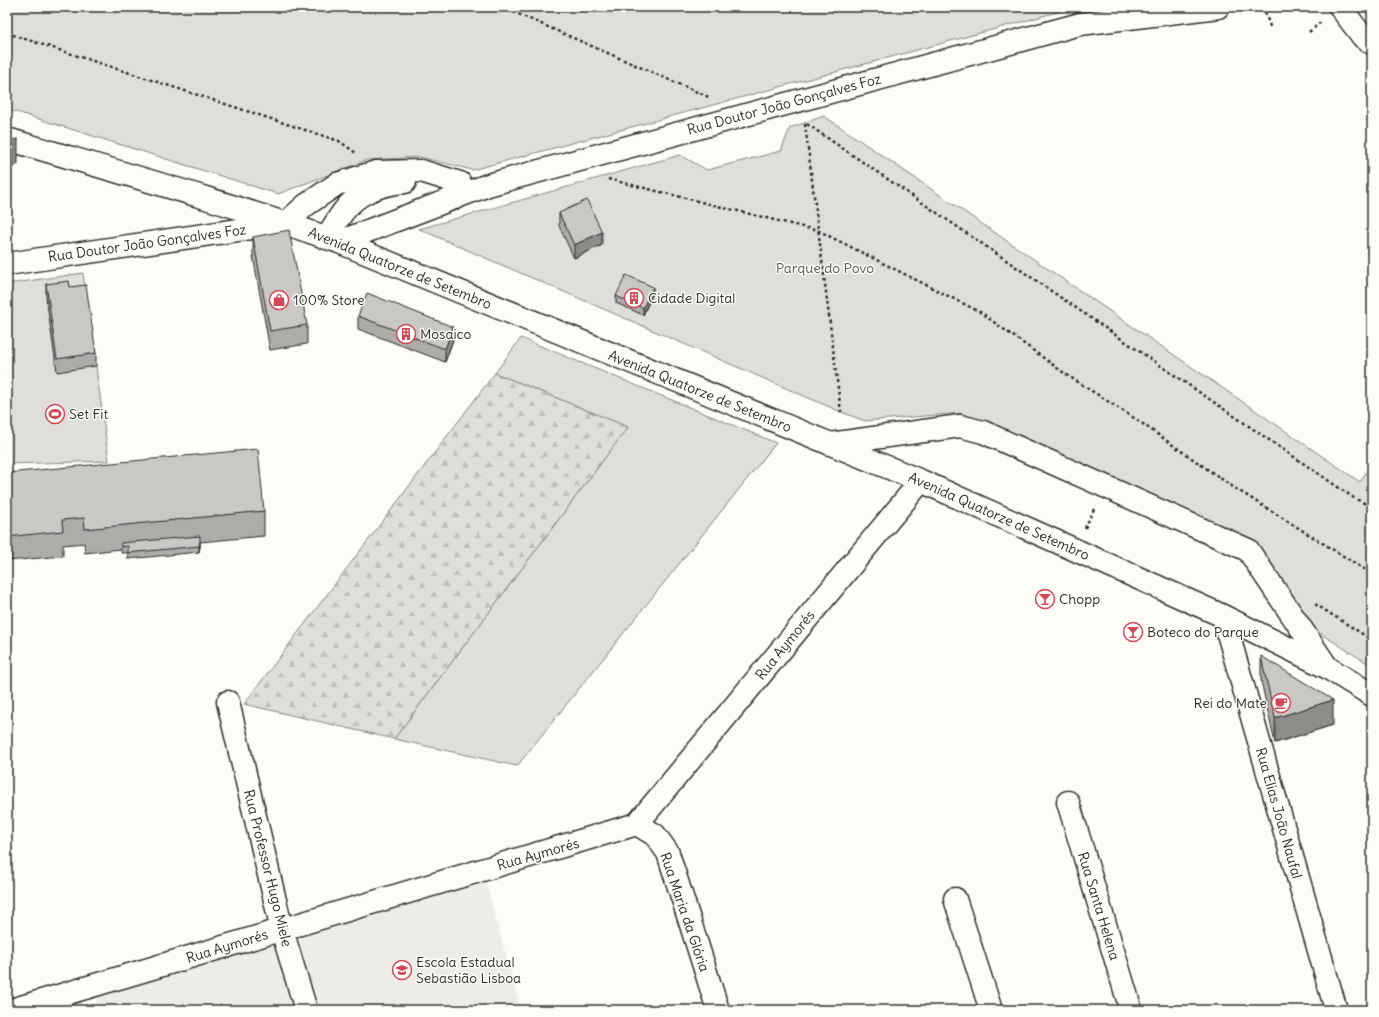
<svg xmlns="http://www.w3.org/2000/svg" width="1379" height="1017" font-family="Delius,sans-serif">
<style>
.built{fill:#edece8}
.green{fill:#dfdeda;stroke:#858482}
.forest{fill:url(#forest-firs);stroke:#858482}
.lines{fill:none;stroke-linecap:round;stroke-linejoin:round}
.minor-casing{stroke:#2b2b2b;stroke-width:25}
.path{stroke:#2b2b2b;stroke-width:2.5;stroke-dasharray:3 3;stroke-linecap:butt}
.minor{stroke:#fdfcf7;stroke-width:22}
.wall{fill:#adaca9;stroke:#2b2b2b}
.shaded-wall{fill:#8d8c89;stroke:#2b2b2b}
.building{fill:#c9c8c4;stroke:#2b2b2b}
.labels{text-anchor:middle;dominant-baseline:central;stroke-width:3;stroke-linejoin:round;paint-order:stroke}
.street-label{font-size:14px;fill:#2b2b2b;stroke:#fdfcf7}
.park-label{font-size:14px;fill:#585857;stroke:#fdfcf7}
.poi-label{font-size:14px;fill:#2b2b2b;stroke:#fdfcf7;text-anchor:start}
</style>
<defs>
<pattern id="forest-firs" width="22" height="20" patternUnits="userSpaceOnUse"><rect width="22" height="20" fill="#dfdeda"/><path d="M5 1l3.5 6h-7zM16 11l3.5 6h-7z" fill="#c0bfbb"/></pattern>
</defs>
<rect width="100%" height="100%" fill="#fdfcf7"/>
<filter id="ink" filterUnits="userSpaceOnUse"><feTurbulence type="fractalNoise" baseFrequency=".025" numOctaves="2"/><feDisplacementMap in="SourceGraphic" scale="8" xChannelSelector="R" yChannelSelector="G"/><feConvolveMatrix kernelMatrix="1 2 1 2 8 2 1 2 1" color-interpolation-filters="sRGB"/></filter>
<g filter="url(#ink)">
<path class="built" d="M484 876 521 1010H99L92 988Z"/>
<path class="green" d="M7 7H1068L1058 12 472 170 420 157 367 160 278 194 7 109Z
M824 116 1360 482 1372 463V666L1318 632 1247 546 961 413 865 421 841 412 419 229 680 155 707 170 781 151 790 128Z
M83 273 109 461 7 464V284Z
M521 338 776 443 517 766 394 739 628 427 495 373Z"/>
<path class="forest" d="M495 373 628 427 394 739 244 704Z"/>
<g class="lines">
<defs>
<path id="minor" d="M1340 7 1363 37 1372 43
M7 139C118 172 230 203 339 242L921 481 1223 616 1328 668 1372 695
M326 238C332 229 337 220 343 212 358 191 381 184 405 182
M339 242 488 185 1080 24 1218 7
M7 264 286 223 306 205 337 184 376 172 421 171 460 183
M830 444 960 426 983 432 1248 550 1327 667
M1223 616 1336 1010
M228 702 282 930 306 1010
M1068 802 1131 1010
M637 824 655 835 668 853 718 1010
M955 899 991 1010
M11 1010 637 824 921 481"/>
</defs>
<use href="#minor" class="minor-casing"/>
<path class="path" d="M502 7 711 98
M1263 7 1271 29
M1309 32 1321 22
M7 33 339 141 356 153
M805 124 841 412
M807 124 1354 498 1372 507
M608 179 819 231 980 312 1067 375 1137 420 1233 487 1372 574
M1085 528 1094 509
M1315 604 1372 640"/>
<use href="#minor" class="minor"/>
</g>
<path class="wall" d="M559 213 602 245 574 258 559 226Z
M253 237 307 325V344L270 350 253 256Z
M46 284 70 287 96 353V366L57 372 46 297Z
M653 293 643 315 616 303V296Z
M358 316 453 340 445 362 358 329Z
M7 473 264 511V536L200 542V547L199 552 128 559V553H121V549L85 553 84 543 63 545V556L7 561Z
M1261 656 1333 725 1275 743 1261 681Z"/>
<path class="shaded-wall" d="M18 139V164L7 171V147Z
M602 232V245L574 258V245Z
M653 287V293L643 315V308Z
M453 327V340L445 362V349Z
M200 541V547L199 552V546Z
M1333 700V725L1275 743V718Z"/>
<path class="building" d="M18 139 7 147V140Z
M587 200 602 232 574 245 559 213Z
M289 230 307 325 270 331 253 237Z
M626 275 653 287 643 308 616 296Z
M69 281 70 287 86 285 96 353 57 359 46 284Z
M367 293 453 327 445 349 358 316Z
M258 449 264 511 85 529 84 518 62 520 63 531 7 537V473Z
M200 536V541L199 546 128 553V546L121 547V543Z
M1261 656 1333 700 1275 718Z"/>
</g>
<defs>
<symbol id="building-ring" viewBox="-11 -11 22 22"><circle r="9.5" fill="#fdfcf7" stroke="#d1495b" stroke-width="1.5"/><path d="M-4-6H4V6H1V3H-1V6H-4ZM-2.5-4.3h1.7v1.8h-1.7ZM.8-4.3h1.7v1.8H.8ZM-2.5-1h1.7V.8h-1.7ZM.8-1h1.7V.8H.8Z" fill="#d1495b"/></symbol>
<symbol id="shop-ring" viewBox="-11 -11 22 22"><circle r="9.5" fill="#fdfcf7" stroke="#d1495b" stroke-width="1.5"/><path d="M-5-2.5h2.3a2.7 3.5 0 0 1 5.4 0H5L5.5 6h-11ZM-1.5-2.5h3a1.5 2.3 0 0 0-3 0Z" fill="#d1495b"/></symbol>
<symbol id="stadium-ring" viewBox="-11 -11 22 22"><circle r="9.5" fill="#fdfcf7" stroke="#d1495b" stroke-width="1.5"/><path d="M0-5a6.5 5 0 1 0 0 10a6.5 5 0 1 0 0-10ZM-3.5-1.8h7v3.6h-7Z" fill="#d1495b"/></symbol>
<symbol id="bar-ring" viewBox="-11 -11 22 22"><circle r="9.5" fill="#fdfcf7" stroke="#d1495b" stroke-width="1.5"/><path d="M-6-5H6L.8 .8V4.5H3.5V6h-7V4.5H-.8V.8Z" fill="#d1495b"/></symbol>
<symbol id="cafe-ring" viewBox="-11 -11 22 22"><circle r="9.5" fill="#fdfcf7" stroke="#d1495b" stroke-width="1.5"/><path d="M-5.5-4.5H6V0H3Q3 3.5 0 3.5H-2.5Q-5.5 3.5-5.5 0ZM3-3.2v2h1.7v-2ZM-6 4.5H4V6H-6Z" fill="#d1495b"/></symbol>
<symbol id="school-ring" viewBox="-11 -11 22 22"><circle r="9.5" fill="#fdfcf7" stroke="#d1495b" stroke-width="1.5"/><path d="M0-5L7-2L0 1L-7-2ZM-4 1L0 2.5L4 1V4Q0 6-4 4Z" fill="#d1495b"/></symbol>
</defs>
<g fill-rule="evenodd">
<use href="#building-ring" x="623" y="287" width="22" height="22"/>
<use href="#shop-ring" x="268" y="289" width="22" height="22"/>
<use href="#building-ring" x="395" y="323" width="22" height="22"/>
<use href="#stadium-ring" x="44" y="403" width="22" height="22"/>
<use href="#bar-ring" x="1034" y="588" width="22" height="22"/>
<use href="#bar-ring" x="1122" y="621" width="22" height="22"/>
<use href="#cafe-ring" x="1270" y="692" width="22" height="22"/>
<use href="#school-ring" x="391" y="959" width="22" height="22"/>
</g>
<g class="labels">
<g class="street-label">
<text transform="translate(784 104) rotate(-15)">Rua Doutor João Gonçalves Foz</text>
<text transform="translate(147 243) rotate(-8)">Rua Doutor João Gonçalves Foz</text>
<text transform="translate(400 268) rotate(22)">Avenida Quatorze de Setembro</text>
<text transform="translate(700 391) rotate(22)">Avenida Quatorze de Setembro</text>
<text transform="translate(999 516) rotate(24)">Avenida Quatorze de Setembro</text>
<text transform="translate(785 645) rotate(-51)">Rua Aymorés</text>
<text transform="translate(1279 813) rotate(74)">Rua Elias João Naufal</text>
<text transform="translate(538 854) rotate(-16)">Rua Aymorés</text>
<text transform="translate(268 868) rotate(76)">Rua Professor Hugo Miele</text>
<text transform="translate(1099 906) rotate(73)">Rua Santa Helena</text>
<text transform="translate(685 912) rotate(71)">Rua Maria da Glória</text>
<text transform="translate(227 946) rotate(-17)">Rua Aymorés</text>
</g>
<g class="park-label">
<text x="825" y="268">Parque do Povo</text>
</g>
<g class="poi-label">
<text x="648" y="298">Cidade Digital</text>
<text x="293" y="300">100% Store</text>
<text x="420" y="334">Mosaico</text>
<text x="69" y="414">Set Fit</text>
<text x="1059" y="599">Chopp</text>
<text x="1147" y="632">Boteco do Parque</text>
<text x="1267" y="703" text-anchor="end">Rei do Mate</text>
<text x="416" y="962">Escola Estadual<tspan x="416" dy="16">Sebastião Lisboa</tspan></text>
</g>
</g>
<rect width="1379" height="1017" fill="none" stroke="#fdfcf7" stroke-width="24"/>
<rect x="12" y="12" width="1355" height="993" fill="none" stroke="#2b2b2b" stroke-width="1.5" filter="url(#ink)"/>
</svg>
